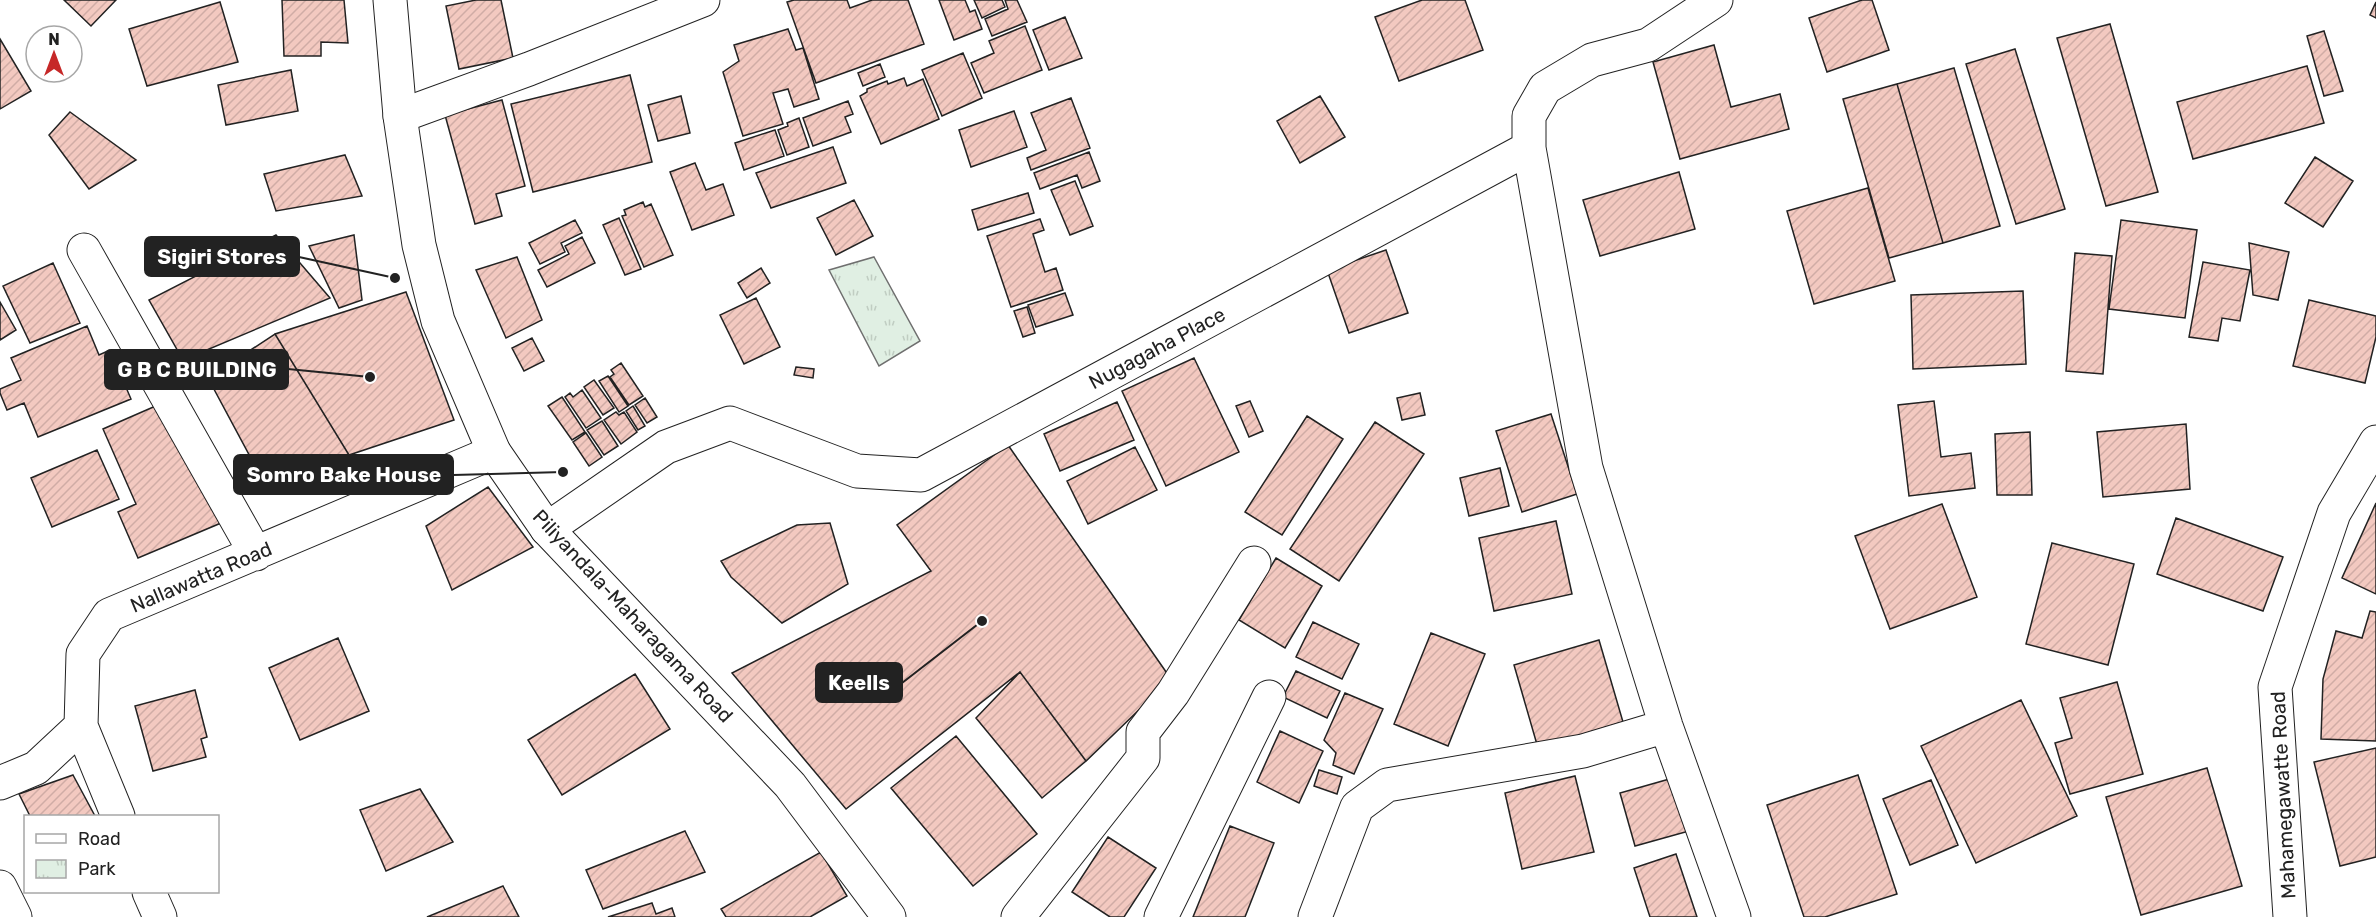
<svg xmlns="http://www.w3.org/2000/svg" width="2376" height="917" font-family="Rubik,sans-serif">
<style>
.park{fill:url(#park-tufts);stroke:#6f6f6f;stroke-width:1.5}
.building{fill:url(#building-hatch);stroke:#222;stroke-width:1.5}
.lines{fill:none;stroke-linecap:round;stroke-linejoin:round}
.minor-casing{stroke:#222;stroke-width:35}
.major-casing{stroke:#222;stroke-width:35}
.minor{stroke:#fff;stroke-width:33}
.major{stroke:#fff;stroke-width:33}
.labels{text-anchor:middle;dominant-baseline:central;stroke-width:4.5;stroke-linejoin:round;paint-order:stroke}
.street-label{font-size:20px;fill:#222;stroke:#fff}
.leader{fill:none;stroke:#222;stroke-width:2}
.callout-dot{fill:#222;stroke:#fff;stroke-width:2}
.callout{fill:#222;stroke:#222;stroke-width:2}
.callout-label{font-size:21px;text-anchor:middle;font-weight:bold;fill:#fff}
</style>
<defs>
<pattern id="park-tufts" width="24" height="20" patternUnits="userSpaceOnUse" patternTransform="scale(1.5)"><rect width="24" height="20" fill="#e0efe3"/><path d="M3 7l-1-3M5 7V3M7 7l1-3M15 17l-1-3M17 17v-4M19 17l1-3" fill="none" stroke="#c0cdc2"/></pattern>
<pattern id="building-hatch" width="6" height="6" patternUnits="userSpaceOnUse" patternTransform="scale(1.5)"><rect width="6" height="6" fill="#f3c9c0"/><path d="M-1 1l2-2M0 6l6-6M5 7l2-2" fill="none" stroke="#d0aca5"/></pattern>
</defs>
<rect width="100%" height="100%" fill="#fff"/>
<path class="park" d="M874 257 920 341 879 366 829 270Z"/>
<path class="building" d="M64 0H116L91 26Z
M282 0H344L348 43 321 42V56H284Z
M476 0H501L513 58 459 69 446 6Z
M794 0H847L850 8 872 0H908L924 44 816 83 787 2Z
M939 0H965L970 12 975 10 982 29 954 40Z
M974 0H1002L1005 7 982 18Z
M1005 0H1017L1027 22 992 36 985 19 1008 9Z
M1422 0H1465L1483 50 1399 81 1375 17Z
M1862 0H1872L1889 50 1827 72 1809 18Z
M220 2 238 62 147 86 129 29Z
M2376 2V18L2370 15Z
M1065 17 1082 58 1049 70 1033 30Z
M2110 24 2158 192 2106 206 2057 38Z
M1025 26 1042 70 984 93 971 63 994 53 989 41Z
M788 29 796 50 803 48 819 99 794 107 788 89 773 93 783 124 743 136 723 72 739 61 734 45Z
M2324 31 2343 91 2324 96 2307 36Z
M0 39 31 91 0 109Z
M1714 45 1731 107 1780 94 1789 129 1680 159 1653 62Z
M2015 49 2065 209 2016 224 1966 64Z
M963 53 982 98 942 116 922 70Z
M880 64 885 77 863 86 858 73Z
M2307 66 2324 123 2193 159 2177 102Z
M1954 68 2000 226 1943 243 1897 84Z
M291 70 298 111 226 125 218 85Z
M630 75 652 162 533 192 511 104Z
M904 78 907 86 923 79 939 119 881 144 860 96 867 92V89L887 81 888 84Z
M1897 84 1943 243 1889 258 1843 99Z
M681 96 690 133 658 141 648 105Z
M1320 96 1345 137 1300 163 1277 121Z
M1071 98 1090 148 1031 170 1027 158 1046 150 1031 113Z
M502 100 525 186 496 194 502 216 475 224 445 115Z
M848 101 853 114 845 117 851 132 813 146 803 118Z
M1014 111 1027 147 971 167 959 130Z
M70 112 136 160 89 189 49 135Z
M799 118 809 147 787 155 778 130 788 126 787 123Z
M775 130 784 156 744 170 735 143Z
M833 147 846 183 771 208 756 173Z
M1089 152 1100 181 1082 188 1077 175 1040 189 1034 173Z
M345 155 362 196 276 211 264 174Z
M2315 157 2353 181 2323 227 2285 203Z
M695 163 706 190 723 184 734 215 692 230 670 172Z
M1679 172 1695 229 1600 256 1583 200Z
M1075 181 1093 226 1070 235 1051 190Z
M1868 188 1895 281 1814 304 1787 211Z
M1028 193 1034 213 978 230 972 210Z
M854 200 873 236 836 255 817 218Z
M643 202 645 207 651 204 673 255 644 267 622 216 626 215 624 210Z
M619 218 641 269 625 275 603 225Z
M1040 219 1044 230 1033 234 1045 272 1056 268 1063 290 1011 307 987 236Z
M575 220 582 233 561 243 565 252 540 264 529 243Z
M2121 220 2197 230 2185 318 2109 309Z
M276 235 330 298 183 360 149 300Z
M354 235 362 300 339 308 309 246Z
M582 237 595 263 547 287 538 270 569 254 565 246Z
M2249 243 2289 252 2278 300 2253 295Z
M1386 250 1408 313 1349 333 1327 270Z
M2075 253 2112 256 2103 374 2066 371Z
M517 257 542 320 506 338 476 270Z
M2203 262 2250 270 2240 321 2222 318 2218 341 2189 337Z
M53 263 80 323 30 343 3 286Z
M761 268 770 283 747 298 738 283Z
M2023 291 2026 364 1913 369 1911 295Z
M406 292 454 420 349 455 275 334Z
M1065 293 1073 315 1036 327 1028 305Z
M756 298 780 347 744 364 720 315Z
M2309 300 2376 316V337L2365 383 2293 366Z
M0 302 16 330 0 340Z
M1027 307 1035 333 1023 337 1014 311Z
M87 326 99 355 110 350 131 399 38 437 24 403 7 410 0 393V389L21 380 11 358Z
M275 334 349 455 268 490 208 378Z
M532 338 544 361 524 371 512 348Z
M1194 358 1239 452 1166 486 1122 391Z
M621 363 643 396 629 405 610 377 614 374 611 370Z
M796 367 814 369 813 378 794 375Z
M608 376 628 406 619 412 599 381Z
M594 380 614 408 603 415 584 387Z
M582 390 601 418 586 428 565 397 570 393 573 397Z
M1420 393 1425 415 1402 420 1397 398Z
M562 397 585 432 572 440 548 406Z
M645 398 657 417 647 423 635 405Z
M167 401 221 523 138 558 118 512 136 504 103 429Z
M1250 401 1263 431 1249 437 1236 406Z
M1934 401 1941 457 1971 453 1975 488 1909 496 1898 405Z
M1117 402 1134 440 1060 471 1044 434Z
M633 406 645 426 638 430 626 411Z
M616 412 619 415 624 412 637 432 621 444 604 420Z
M1551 414 1577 494 1522 512 1496 431Z
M1307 416 1343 439 1282 535 1245 512Z
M602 421 618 446 604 455 587 430Z
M1375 422 1424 454 1339 581 1290 549Z
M2186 424 2190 489 2103 497 2097 432Z
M2030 432 2032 495H1997L1995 434Z
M586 433 602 457 589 466 573 442Z
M1008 445 1171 679 1086 761 1020 672 846 809 732 673 931 571 897 525Z
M1135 447 1157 490 1088 524 1067 481Z
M97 450 119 499 52 527 31 478Z
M1500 468 1509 506 1469 516 1460 478Z
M488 487 533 547 452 590 426 526Z
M2376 503V594L2342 578Z
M1942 504 1977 597 1890 629 1855 536Z
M2176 518 2283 557 2263 611 2157 574Z
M1556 521 1572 594 1494 611 1479 538Z
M830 523 848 584 782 623 731 577 721 561 797 525Z
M2052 543 2134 564 2108 665 2026 644Z
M1276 558 1322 586 1285 648 1239 620Z
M2370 611 2376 612V741L2321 739 2323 679 2336 631 2362 638Z
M1313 622 1359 644 1342 679 1296 657Z
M1431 633 1485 654 1448 746 1394 724Z
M338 638 369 711 300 740 269 668Z
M1599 640 1623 722 1538 748 1514 665Z
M1296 671 1340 691 1327 718 1283 697Z
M1020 672 1086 761 1042 798 976 718Z
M635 674 670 729 562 795 528 740Z
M2117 682 2143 774 2070 794 2055 743 2072 738 2060 698Z
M195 690 207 737 201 739 206 757 153 771 135 706Z
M1345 693 1383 709 1354 774 1333 765 1336 753 1324 740Z
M2021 700 2077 816 1976 863 1921 746Z
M1280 731 1323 751 1299 803 1257 782Z
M956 736 1037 834 973 886 891 788Z
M2376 748V857L2340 866 2314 762Z
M2207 768 2242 886 2141 915 2106 797Z
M1319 770 1342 777 1337 794 1314 786Z
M73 775 95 816H30L19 794Z
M1858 775 1897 894 1825 917H1804L1767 805Z
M1575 776 1594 852 1522 869 1505 793Z
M1673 778 1689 831 1635 846 1620 793Z
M1931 780 1958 845 1910 865 1883 799Z
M420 789 453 842 386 871 360 810Z
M1230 826 1274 843 1245 917H1193Z
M685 831 705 872 603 909 586 870Z
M1108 837 1156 868 1124 917H1110L1072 892Z
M821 852 847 896 810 917H726L721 909Z
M1676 854 1697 917H1650L1634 868Z
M503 886 519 917H427Z
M652 903 656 914 672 908 675 917H608Z"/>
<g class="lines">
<defs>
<path id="minor" d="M400 116 529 69 703 0
M1529 148 1586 468 1666 726 1734 917
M84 250 256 554
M547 529 666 447 730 423 857 471 921 475 1529 148V116L1545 88 1592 60 1648 45 1716 0
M81 726 118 816
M0 783 36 768 81 726 83 654 109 615 494 452
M0 887 15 917
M149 892 160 917
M1018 917 1143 758V732L1173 693 1254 563
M1161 917 1269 697
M1315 917 1357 807 1387 785 1583 751 1666 726
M2290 917 2275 687 2334 513 2376 442"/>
<path id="major" d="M390 0 400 116 419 245 438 321 494 452 547 529 790 785 889 917"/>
</defs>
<use href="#minor" class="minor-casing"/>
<use href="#major" class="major-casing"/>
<use href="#minor" class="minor"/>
<use href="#major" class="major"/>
</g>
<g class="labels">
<g class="street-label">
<text transform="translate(1157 348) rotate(-28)">Nugagaha Place</text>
<text transform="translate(201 577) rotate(-23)">Nallawatta Road</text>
<text transform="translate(633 616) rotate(47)">Piliyandala-Maharagama Road</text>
<text transform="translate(2283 795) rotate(-93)">Mahamegawatte Road</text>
</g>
</g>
<path class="leader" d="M395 278L299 257M370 377L288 369M563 472L453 475M982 621L902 683"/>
<g class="callout-dot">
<circle cx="395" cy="278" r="6"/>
<circle cx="370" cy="377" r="6"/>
<circle cx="563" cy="472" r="6"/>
<circle cx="982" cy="621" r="6"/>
</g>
<g class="callout">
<rect x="145" y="237" width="154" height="39" rx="6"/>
<rect x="105" y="350" width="183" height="39" rx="6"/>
<rect x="234" y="455" width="219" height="39" rx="6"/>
<rect x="816" y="663" width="86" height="39" rx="6"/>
</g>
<g class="callout-label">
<text x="222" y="264">Sigiri Stores</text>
<text x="197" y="377">G B C BUILDING</text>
<text x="344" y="482">Somro Bake House</text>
<text x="859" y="690">Keells</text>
</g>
<rect x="24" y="815" width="195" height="78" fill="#ffffff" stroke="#a7a7a7" stroke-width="1.5"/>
<rect x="36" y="834" width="30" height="9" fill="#ffffff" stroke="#a7a7a7" stroke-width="1.5"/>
<text x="78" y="845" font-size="18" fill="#222222">Road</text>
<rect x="36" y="860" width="30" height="18" fill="url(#park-tufts)" stroke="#a7a7a7" stroke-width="1.5"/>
<text x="78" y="875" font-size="18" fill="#222222">Park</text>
<g transform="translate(54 54)"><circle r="28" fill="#ffffff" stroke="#a7a7a7" stroke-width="1.5"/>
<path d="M0-4.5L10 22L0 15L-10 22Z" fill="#c62828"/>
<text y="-9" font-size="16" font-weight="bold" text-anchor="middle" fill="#222222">N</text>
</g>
</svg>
